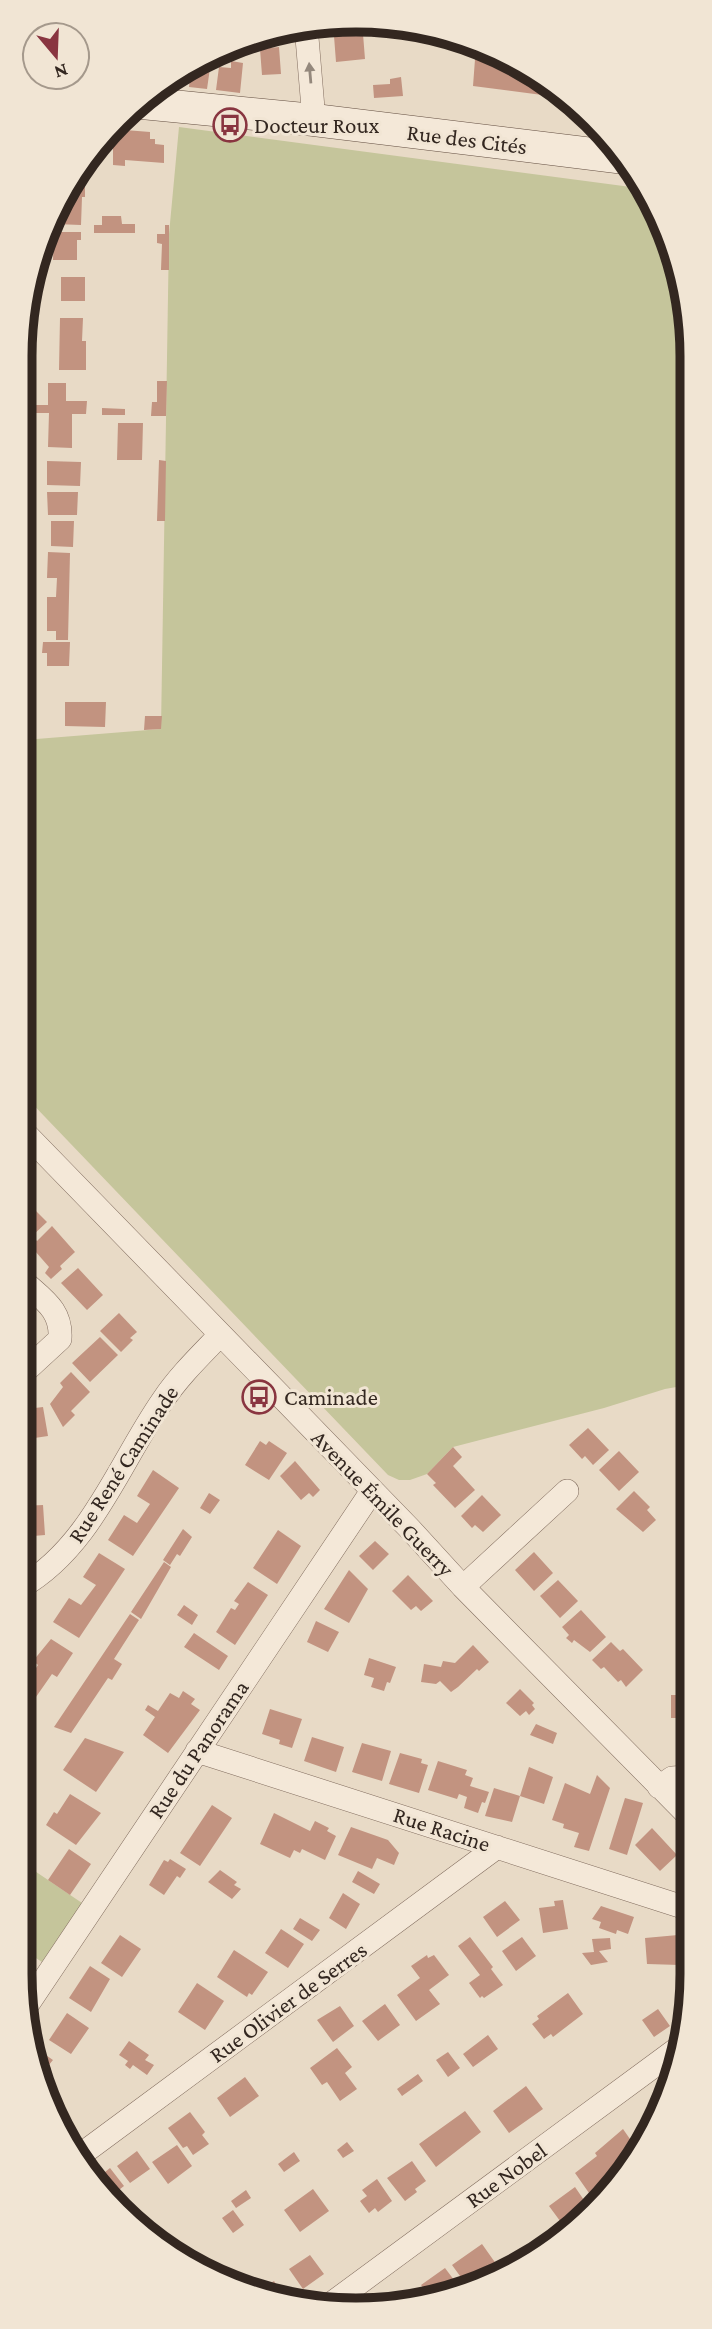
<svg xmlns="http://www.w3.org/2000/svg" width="712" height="2329" font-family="'Crimson Pro',serif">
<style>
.green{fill:#c5c59b}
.building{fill:#c29380}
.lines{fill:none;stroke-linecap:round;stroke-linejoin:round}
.street-casing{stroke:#816c5e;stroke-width:24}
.secondary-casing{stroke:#634e41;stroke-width:33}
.street{stroke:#f4e8d8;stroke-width:23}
.secondary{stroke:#f4e8d8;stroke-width:32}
.oneway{fill:#94887c}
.labels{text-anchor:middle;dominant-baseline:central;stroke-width:6;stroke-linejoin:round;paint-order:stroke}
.poi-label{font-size:23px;fill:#332720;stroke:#f1e5d4;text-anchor:start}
.street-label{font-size:23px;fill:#332720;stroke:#f1e5d4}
.rim{fill:none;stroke:#332720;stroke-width:9}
</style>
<rect width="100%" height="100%" fill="#e8dac6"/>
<path class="green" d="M179 127 646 189 658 207 690 312 688 1385 665 1389 604 1408 453 1447 427 1474 410 1480H399L388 1475 23 1094 24 740 161 729 169 234Z
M20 1861 82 1903 42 1962 19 1947Z"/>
<path class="building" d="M363 34 365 59 336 62 334 36Z
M476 46 525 65 565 98 473 86Z
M279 47 281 74 262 75 260 49Z
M206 61 205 67 210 68 207 89 189 87 191 67 198 66V64Z
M231 61 243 63 240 93 216 90 219 67 231 68Z
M401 77 403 96 374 98 373 85 390 84V79Z
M125 130 150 132V139H155V144L164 145V163L125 160V166L113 165V141H120L121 135 124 136Z
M69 186H85V197H82L81 225 55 224Z
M102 216H121L122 224H135V233H94V225H102Z
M165 225H169V270H161L162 244 157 243V234H165Z
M54 232H81V240H77V260H53Z
M61 277H85V301H61Z
M60 318H83L82 341H86V370H59Z
M157 381H167L166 416H151L152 402H157Z
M48 383H66V401H87L86 414H72V448L48 447 49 413H34V405H48Z
M102 408 125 409V415H102Z
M118 423H143L142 460H117Z
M159 460 166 461 165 521H157Z
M47 461 81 462 80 486 47 485Z
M47 492H78L77 515H48Z
M51 521H74L73 547 51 546Z
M48 552 70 553 68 640H56V631H47V597H56L57 578H47Z
M43 642H70L69 666H47V653H42Z
M65 702H106L105 727 65 726Z
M145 716H162L161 729 144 730Z
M24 1199 47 1222 32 1236 37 1241 52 1226 75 1252 60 1266 62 1269 51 1279 45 1273 49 1267 35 1251 29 1256 22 1249V1201Z
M78 1268 103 1295 87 1310 61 1283Z
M119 1313 137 1332 130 1338 133 1340 121 1352 100 1331Z
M100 1337 118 1355 90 1382 72 1363Z
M71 1372 90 1392 71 1411 75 1415 63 1427 50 1404 63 1387 60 1383Z
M43 1407 48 1436 21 1440V1413H27V1409Z
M588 1428 609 1450 593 1465 585 1456 582 1459 569 1445Z
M260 1441 266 1445 269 1441 287 1453 269 1480 245 1465Z
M678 1446H687L686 1462H678Z
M453 1447 462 1457 453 1466 475 1490 455 1508 433 1485 436 1483 427 1474Z
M619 1451 639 1472 619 1491 599 1470Z
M295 1461 320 1490 313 1497 309 1493 301 1500 280 1476Z
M153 1470 179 1488 133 1556 108 1540 124 1515 137 1523 150 1504 137 1496Z
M677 1477H684L683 1523H676Z
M634 1491 650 1507 647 1510 656 1520 643 1532 616 1509Z
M209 1493 220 1500 210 1514 200 1508Z
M482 1495 501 1515 483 1532 475 1525 472 1528 461 1516Z
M43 1505 45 1535 21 1537V1506Z
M183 1529 192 1537 180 1556 177 1554 170 1565 163 1560Z
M278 1530 301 1546 277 1584 253 1568Z
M375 1541 389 1554 373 1570 359 1556Z
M534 1552 553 1573 534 1591 515 1570Z
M99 1553 125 1569 79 1638 53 1622 69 1598 81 1605 96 1585 83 1577Z
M164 1562 171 1567 141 1619 131 1612Z
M349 1570 368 1589 349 1623 324 1609Z
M408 1575 433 1601 421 1611 416 1606 411 1610 392 1591Z
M558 1580 578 1601 560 1618 540 1596Z
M248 1582 268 1595 235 1645 216 1632 231 1608 235 1610 239 1604 234 1601Z
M184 1605 198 1615 192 1625 177 1615Z
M581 1610 606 1637 590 1652 574 1640 572 1643 566 1638 569 1635 562 1627Z
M130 1614 139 1620 114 1659 122 1664 112 1680 108 1678 71 1733 54 1727Z
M316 1621 339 1632 328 1652 307 1642Z
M194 1633 228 1656 219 1670 184 1647Z
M51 1639 73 1653 57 1677 52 1674 22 1717 20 1716V1682L25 1685 38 1665 33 1661Z
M611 1642 620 1651 623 1649 643 1670 626 1687 621 1680 618 1682 604 1667 601 1669 592 1660Z
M473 1645 489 1662 479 1671 477 1669 458 1687 451 1692 440 1681 436 1684 421 1682 424 1664 441 1667 443 1661 455 1663Z
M369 1658 396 1667 390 1683 387 1682 384 1691 371 1687 374 1678 364 1675Z
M520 1689 534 1703 532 1705 535 1709 529 1715 526 1711 520 1716 506 1703Z
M183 1691 195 1699 191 1704 200 1710 168 1753 143 1735 155 1717 145 1710 148 1705 158 1711 170 1693 179 1698Z
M671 1695H679V1718H671Z
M270 1709 302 1719 292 1748 279 1744 280 1740 262 1734Z
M679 1719 687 1720V1738H679Z
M536 1724 557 1733 553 1744 530 1735Z
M312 1737 344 1747 336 1772 304 1761Z
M85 1738 124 1752 96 1792 63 1770Z
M362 1743 391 1751 382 1781 352 1772Z
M400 1753 422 1759 421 1763 428 1765 419 1793 389 1784Z
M438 1761 467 1770 465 1775 473 1778 470 1786 489 1792 485 1803 482 1802 478 1813 464 1808 467 1797 459 1794 457 1799 428 1790Z
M529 1767 553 1777 544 1804 520 1796 512 1822 485 1816 494 1788 520 1796Z
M597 1775 610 1788 589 1851 574 1847 579 1833 563 1828 564 1824 552 1820 565 1783 590 1794Z
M70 1794 101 1813 76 1845 46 1825 54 1812 57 1814Z
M625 1798 643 1803 627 1855 609 1849Z
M212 1805 232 1818 200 1866 180 1853Z
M274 1813 310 1831 315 1821 329 1828 327 1831 336 1836 325 1860 302 1849 300 1853 294 1850 290 1858 260 1844Z
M351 1827 388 1840 399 1853 394 1865 377 1858 372 1869 338 1855Z
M652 1828 677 1855 660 1871 635 1845Z
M69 1849 91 1864 70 1895 48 1880Z
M170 1859 186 1869 180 1878 177 1876 164 1895 149 1885 164 1860 168 1862Z
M220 1870 237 1882 234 1885 241 1889 232 1899 208 1882Z
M358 1871 380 1884 374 1894 352 1882Z
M343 1893 360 1904 346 1929 329 1918Z
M563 1900 568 1929 543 1933 539 1908 555 1906 554 1901Z
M505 1901 520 1920 497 1937 483 1917Z
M601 1906 634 1917 628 1934 617 1930 616 1934 599 1928 601 1922 592 1919Z
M300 1918 320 1930 312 1941 293 1929Z
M281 1929 304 1944 288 1968 265 1953Z
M120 1935 141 1949 122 1977 101 1963Z
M678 1935 680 1965 647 1964 645 1938Z
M470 1937 493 1967 491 1969 503 1985 484 1998 482 1996 480 1998 469 1983 480 1975 458 1946Z
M522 1937 536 1956 516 1971 502 1951Z
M610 1938 611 1949 599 1951 608 1962 591 1965 582 1953 594 1952 592 1939Z
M234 1950 268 1972 252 1995 249 1993 247 1997 217 1977Z
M427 1955 428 1958 434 1955 449 1975 429 1990 440 2004 416 2021 397 1995 420 1978 411 1966Z
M90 1966 110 1979 91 2012 69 1998Z
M197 1983 224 2001 205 2030 178 2012Z
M568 1993 583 2014 553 2037 551 2034 544 2039 532 2024 539 2019 537 2016Z
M385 2004 400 2025 378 2041 362 2021Z
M340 2006 354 2026 333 2042 317 2020Z
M658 2009 670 2026 654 2037 642 2020Z
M67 2013 89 2028 71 2054 49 2040Z
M488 2035 498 2049 473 2067 463 2054Z
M129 2041 149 2055 145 2060 154 2065 147 2075 133 2065 130 2069 125 2065 128 2061 119 2055Z
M34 2047 53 2060 48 2066 51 2068 48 2073 46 2071 40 2079Z
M337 2048 352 2067 345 2073 357 2089 340 2101 327 2082 322 2085 310 2068Z
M448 2052 460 2068 448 2077 436 2060Z
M418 2074 423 2081 402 2096 397 2089Z
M245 2077 259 2096 230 2117 217 2098Z
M526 2086 543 2109 509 2133 493 2111Z
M465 2111 481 2132 436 2167 419 2144Z
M190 2112 205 2132 202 2135 209 2144 193 2155 187 2146 183 2148 168 2128Z
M61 2113 74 2131 66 2136 55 2118Z
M623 2129 639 2152 638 2154 589 2193 575 2173 597 2156 595 2153Z
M347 2142 354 2151 343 2158 337 2150Z
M177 2145 192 2166 168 2184 152 2162Z
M137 2151 150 2169 130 2183 117 2166Z
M294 2152 300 2161 284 2172 278 2164Z
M412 2161 426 2181 415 2189 417 2192 405 2201 387 2178Z
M110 2168 124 2186 115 2193 119 2198 112 2203 103 2195 94 2181Z
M377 2179 392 2201 378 2212 375 2208 369 2213 360 2201 367 2196 362 2190Z
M575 2187 588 2206 563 2225 549 2206Z
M313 2189 329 2211 300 2232 284 2210Z
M246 2190 251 2198 236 2208 231 2201Z
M233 2210 244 2225 233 2233 222 2218Z
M482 2244 499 2268 481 2281 479 2279 468 2287 452 2265Z
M310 2255 324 2274 303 2289 289 2269Z
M445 2268 460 2288 443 2298 432 2299 421 2285Z
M274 2281 286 2299 264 2292 268 2289 266 2286Z"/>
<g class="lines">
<defs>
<path id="street" d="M306 26 314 120
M23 1131 409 1528 463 1587 687 1814
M22 1374 60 1339C62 1309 42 1299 22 1280
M21 1587C91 1547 119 1463 163 1400 180 1375 200 1356 220 1335
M463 1587 567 1491
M197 1751 686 1908
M659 1787 672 1778 687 1777
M26 2007 372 1491
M79 2156 497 1847
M328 2306 685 2043"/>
<path id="secondary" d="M142 103 314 120 625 158"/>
</defs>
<use href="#street" class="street-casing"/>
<use href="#secondary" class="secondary-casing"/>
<use href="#street" class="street"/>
<use href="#secondary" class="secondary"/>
</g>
<defs><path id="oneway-solid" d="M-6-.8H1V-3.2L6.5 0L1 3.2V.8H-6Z" transform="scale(1.75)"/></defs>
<use class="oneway" href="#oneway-solid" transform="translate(310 73) rotate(-95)"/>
<defs>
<symbol id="bus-ring" viewBox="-11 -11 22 22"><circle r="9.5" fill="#f1e5d4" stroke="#893540" stroke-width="1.5"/><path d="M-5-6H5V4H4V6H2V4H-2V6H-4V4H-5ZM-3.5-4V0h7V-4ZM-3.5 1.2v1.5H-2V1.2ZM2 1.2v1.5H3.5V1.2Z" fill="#893540"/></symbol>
</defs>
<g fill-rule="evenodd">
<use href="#bus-ring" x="211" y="106" width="38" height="38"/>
<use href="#bus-ring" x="240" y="1378" width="38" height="38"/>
</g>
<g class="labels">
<g class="poi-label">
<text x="254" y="125">Docteur Roux</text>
<text x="284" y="1397">Caminade</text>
</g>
<g class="street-label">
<text transform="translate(467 139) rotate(7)">Rue des Cités</text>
<text transform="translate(123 1464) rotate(-57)">Rue René Caminade</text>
<text transform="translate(383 1503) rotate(46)">Avenue Émile Guerry</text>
<text transform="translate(198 1749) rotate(-56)">Rue du Panorama</text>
<text transform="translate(442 1829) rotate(18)">Rue Racine</text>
<text transform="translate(288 2002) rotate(-36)">Rue Olivier de Serres</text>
<text transform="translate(506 2175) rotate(-36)">Rue Nobel</text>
</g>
</g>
<path d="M0 0H712V2329H0ZM356 32H356A324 324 0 0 1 680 356V1974A324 324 0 0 1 356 2298H356A324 324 0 0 1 32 1974V356A324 324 0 0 1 356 32Z" fill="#f1e5d4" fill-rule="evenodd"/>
<path class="rim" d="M356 32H356A324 324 0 0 1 680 356V1974A324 324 0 0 1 356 2298H356A324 324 0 0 1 32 1974V356A324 324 0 0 1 356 32Z"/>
<g transform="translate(56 56) rotate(161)"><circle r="33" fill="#f1e5d4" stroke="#a5998c" stroke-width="2"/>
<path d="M0-5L12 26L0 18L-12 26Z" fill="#893540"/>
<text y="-10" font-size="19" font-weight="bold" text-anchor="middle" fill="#332720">N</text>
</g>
</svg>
